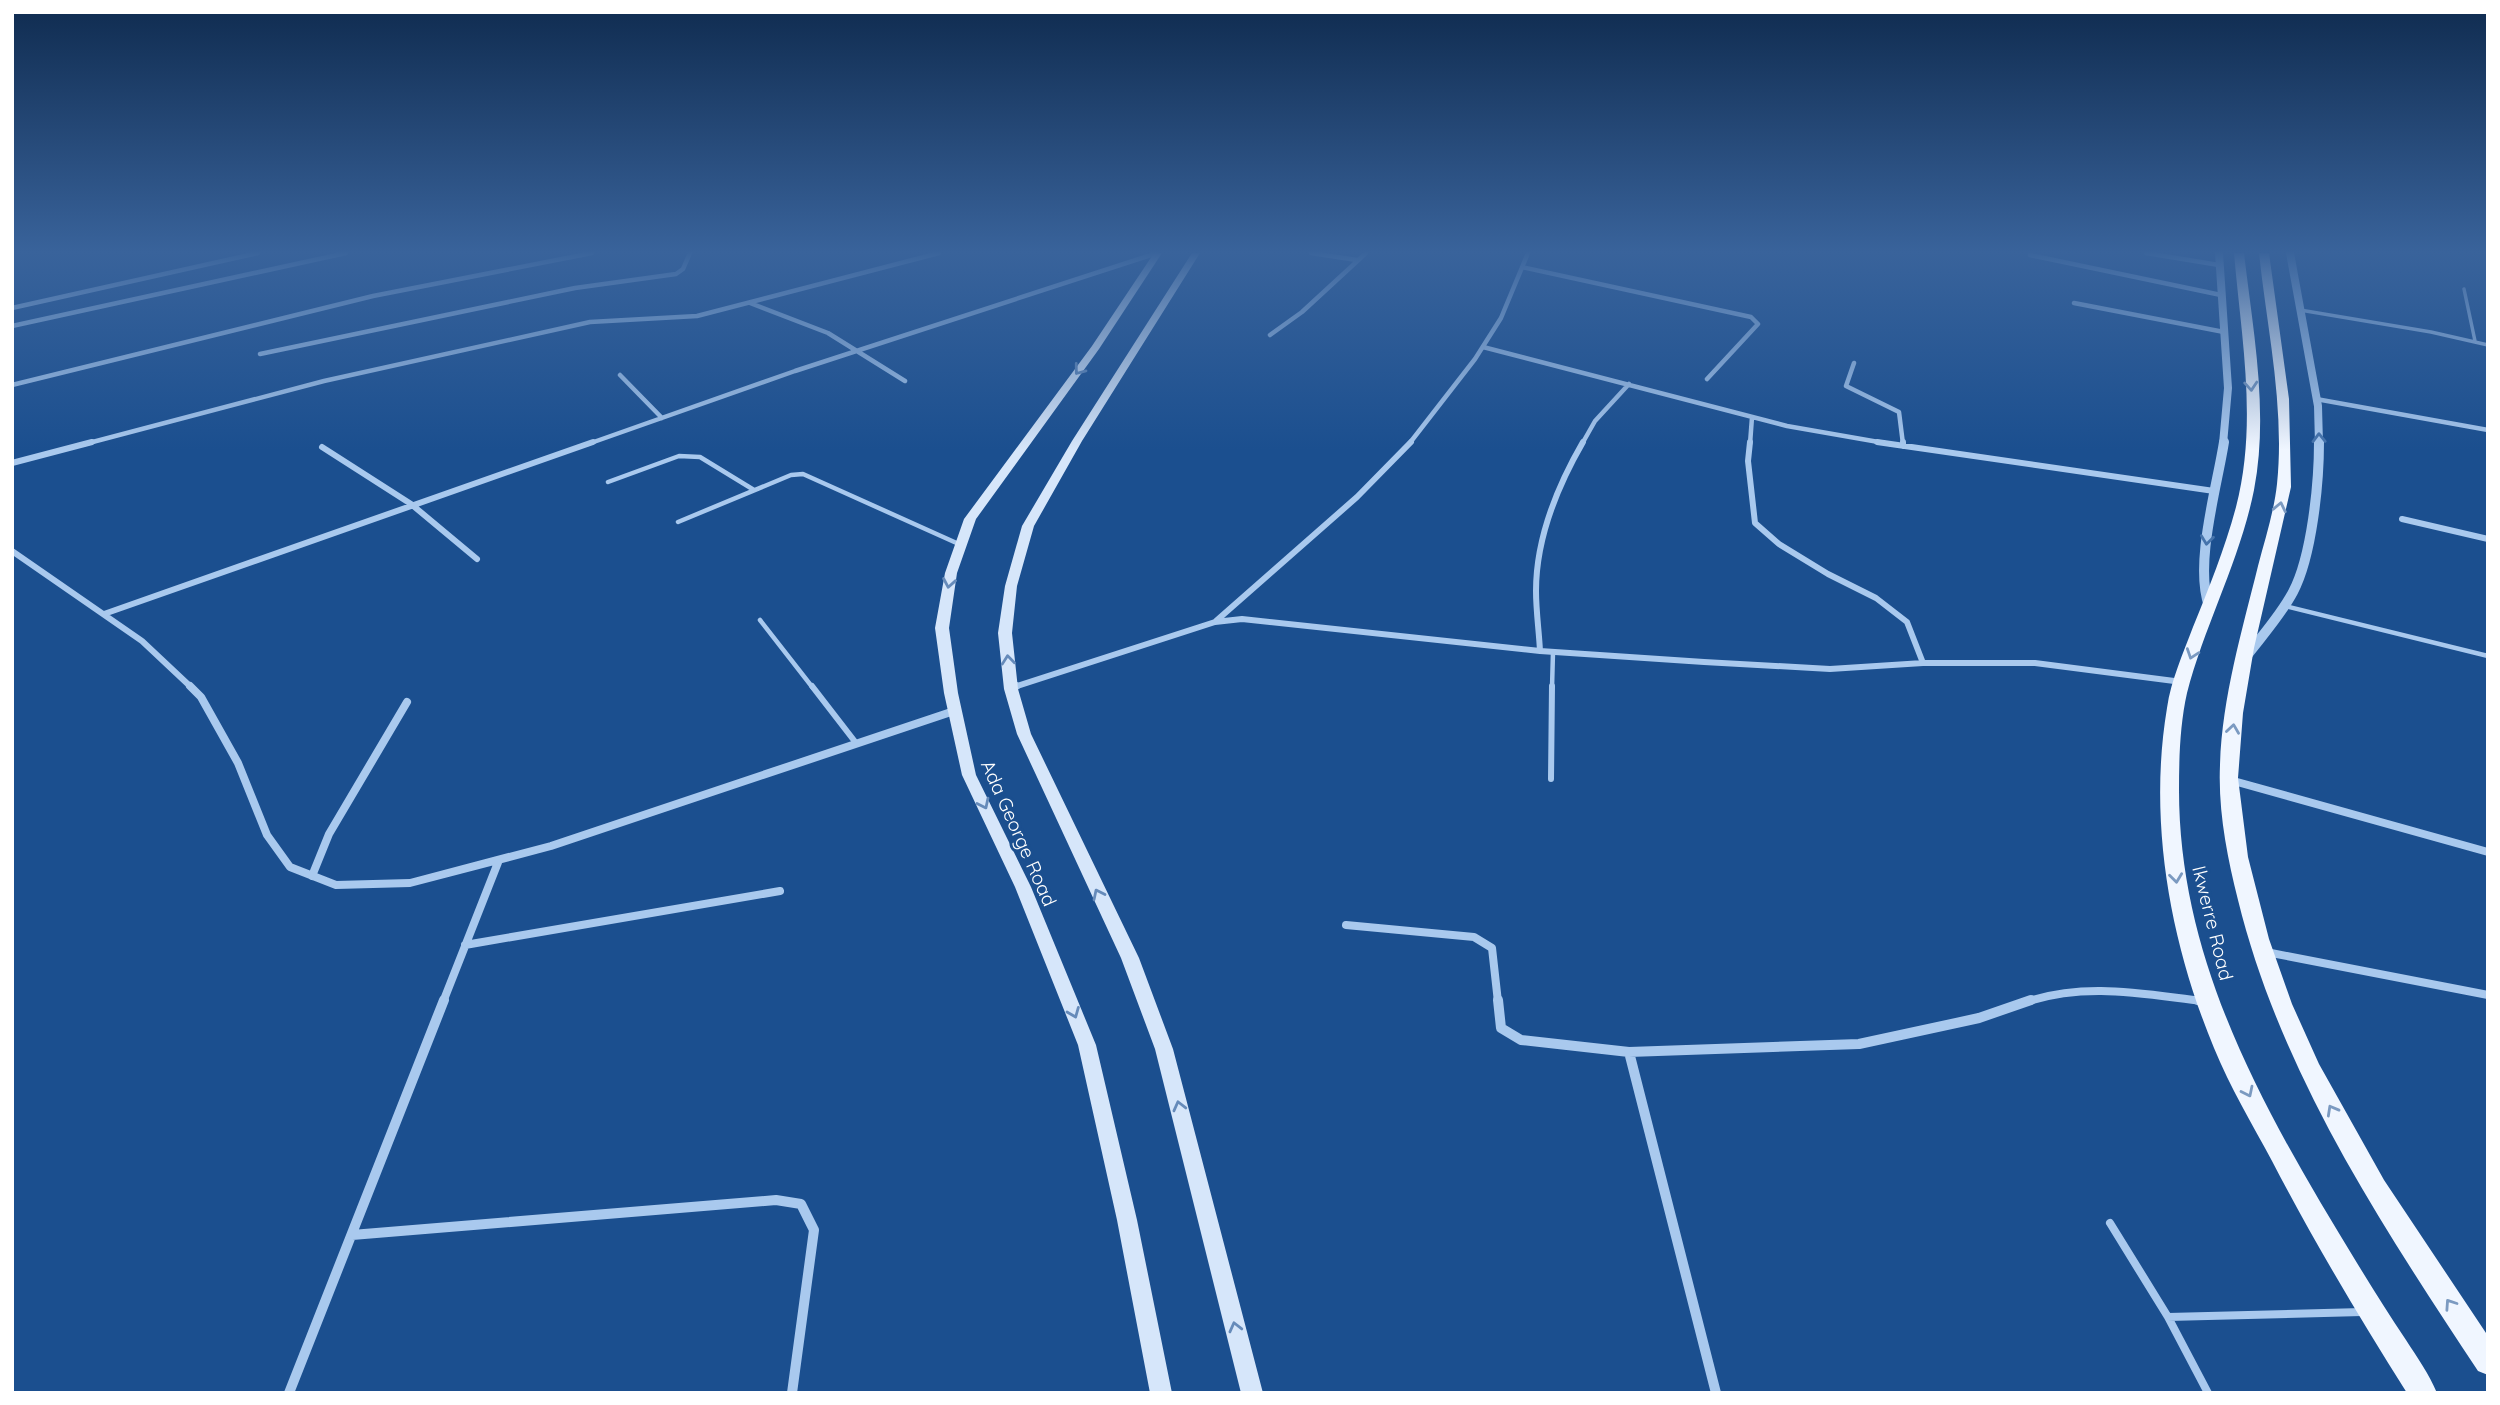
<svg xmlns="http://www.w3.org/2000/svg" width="2500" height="1405" font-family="Quicksand,sans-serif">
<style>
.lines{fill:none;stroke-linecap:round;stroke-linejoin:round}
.service-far3{stroke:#a9c9ee;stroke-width:3.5}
.service-far2{stroke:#a9c9ee;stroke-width:4.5}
.service-far1{stroke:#a9c9ee;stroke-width:6}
.service{stroke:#a9c9ee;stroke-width:8}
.minor-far3{stroke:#a9c9ee;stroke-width:4.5}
.minor-far2{stroke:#a9c9ee;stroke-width:6}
.minor-far1{stroke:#a9c9ee;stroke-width:8}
.minor{stroke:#a9c9ee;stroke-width:10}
.tertiary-far1{stroke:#a9c9ee;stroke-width:8}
.tertiary{stroke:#a9c9ee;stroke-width:10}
.secondary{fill:#d6e6fa;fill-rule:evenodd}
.primary{fill:#f0f6ff;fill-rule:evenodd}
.oneway{stroke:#668bba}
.oneway2{stroke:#7b9ac1}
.oneway3{stroke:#4674ac}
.labels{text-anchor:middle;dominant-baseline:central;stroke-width:6;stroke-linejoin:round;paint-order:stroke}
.street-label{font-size:19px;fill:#fff;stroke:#1b4f8f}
</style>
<rect width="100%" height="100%" fill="#1b4f8f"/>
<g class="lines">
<path class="service-far3" d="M2464 289 2475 341
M2300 310 2431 332 2488 345"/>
<path class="service-far2" d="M608 482 679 456 700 457 754 490
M678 522 791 475 803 474 961 545
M2285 606 2488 656
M760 620 813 688
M1552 688 1553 652"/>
<path class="service-far1" d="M812 686 856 743
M1551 779 1552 686"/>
<path class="service" d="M2110 1223 2168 1317 2362 1312
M2168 1317 2208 1393"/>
<path class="minor-far3" d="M1311 253 1357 260
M2146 253 2219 265
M2030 255 2221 295
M1522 267 1751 317 1758 324 1707 379
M750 303 828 333 905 381
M2074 303 2224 332
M12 308 258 253
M12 326 346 253
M1270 335 1302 312 1366 253
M1483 347 1787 426 1890 444
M260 354 575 288 676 274 683 269 690 253
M1854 363 1846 386 1899 412 1903 444
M620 375 662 418
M12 385 373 296 592 253
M2316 399 2488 430
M85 444 324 381 590 322 697 316 939 253
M588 444 795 371 1157 253
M1409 444 1475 359 1501 318 1528 253
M1582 444 1595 421 1629 384
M1750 444 1752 417"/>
<path class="minor-far2" d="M1750 442 1748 461 1755 523 1779 544 1828 574 1876 598 1907 622 1923 663
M1877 442 2214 491
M1903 442V446
M322 447 411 504 477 559
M12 463 92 442
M2402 519 2488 539
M12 551 142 641 192 688
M104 614 593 442
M1216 621 1357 497 1411 442
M1540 651C1539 631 1536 611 1536 591 1536 538 1557 487 1583 442
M1011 688 1215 622 1242 619 1540 651 1704 662 1830 669 1923 663H2035L2182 682"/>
<path class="minor-far1" d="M190 686 201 697 238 763 267 835 290 867 336 885 410 883 551 846 954 711
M1011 688 1016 686
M2230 780 2488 852
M312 876 329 834 407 702
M1346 925 1474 937 1492 948 1498 1002
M465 945 780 891
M2266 952 2488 995
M443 1002 499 860
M2026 1002C2086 982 2142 994 2203 1001"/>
<path class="minor" d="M1498 1000 1501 1028 1521 1040 1629 1052 1859 1044 1979 1018 2031 1000
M2198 1000 2203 1001
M1629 1052 1716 1393
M352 1235 776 1200 801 1204 814 1230 792 1393
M289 1393 444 1000"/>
<path class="tertiary-far1" d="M2219 253 2228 388 2223 444
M2290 253 2318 406 2319 444"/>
<path class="tertiary" d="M2209 606C2194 564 2217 487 2224 442
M2245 658C2261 637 2281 615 2293 592 2312 556 2319 483 2319 442"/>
<path class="secondary" d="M1154 253H1162L1099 349 976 519 957 573 949 628 958 693 976 775 1031 887 1096 1045 1137 1220 1172 1393H1150L1117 1220 1078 1045 1015 887 962 775 944 693 935 628 945 573 964 519 1092 346Z
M1192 253H1200L1082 441 1034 526 1017 586 1012 633 1018 689 1031 734 1139 958 1173 1049 1263 1393H1241L1155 1049 1121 958 1017 734 1004 689 998 633 1005 586 1022 526 1072 441Z"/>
<path class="primary" d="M2234 253H2244C2253 331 2269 412 2254 490 2240 560 2205 624 2187 693 2180 724 2179 758 2179 790 2179 966 2268 1117 2357 1263 2373 1289 2389 1315 2406 1340 2417 1357 2429 1374 2437 1393H2407C2359 1317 2313 1240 2272 1161 2252 1124 2230 1087 2214 1048 2170 942 2148 821 2167 708 2171 680 2183 654 2193 627 2209 588 2225 548 2236 507 2258 423 2241 337 2234 253Z
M2259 253H2269L2289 399 2291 487 2254 648 2243 713 2238 778 2248 857 2269 939 2292 1004 2319 1064 2384 1180 2488 1336V1375L2478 1371C2381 1224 2281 1074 2238 900 2227 856 2218 811 2220 765 2222 698 2242 631 2258 566 2265 539 2274 512 2277 484 2285 407 2267 329 2259 253Z"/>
</g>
<defs><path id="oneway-chevron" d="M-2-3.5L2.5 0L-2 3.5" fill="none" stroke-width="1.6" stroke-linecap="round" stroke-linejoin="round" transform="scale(1.75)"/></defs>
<g class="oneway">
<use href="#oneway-chevron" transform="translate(1079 370) rotate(127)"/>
<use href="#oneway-chevron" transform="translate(949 583) rotate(100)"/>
<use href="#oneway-chevron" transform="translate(1008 660) rotate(-96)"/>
<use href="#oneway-chevron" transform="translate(984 804) rotate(64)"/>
<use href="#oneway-chevron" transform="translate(1098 894) rotate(-116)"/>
<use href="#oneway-chevron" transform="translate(1074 1013) rotate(68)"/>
<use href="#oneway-chevron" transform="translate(1179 1106) rotate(-104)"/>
<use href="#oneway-chevron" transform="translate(1235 1327) rotate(-104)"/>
</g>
<g class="oneway2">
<use href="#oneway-chevron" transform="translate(2251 386) rotate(86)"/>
<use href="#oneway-chevron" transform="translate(2280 507) rotate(-78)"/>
<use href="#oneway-chevron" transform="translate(2192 654) rotate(109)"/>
<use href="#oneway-chevron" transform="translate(2233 729) rotate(-82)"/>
<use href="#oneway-chevron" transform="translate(2176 878) rotate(83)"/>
<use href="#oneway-chevron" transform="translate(2248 1092) rotate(64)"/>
<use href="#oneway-chevron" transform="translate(2332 1110) rotate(-119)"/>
<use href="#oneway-chevron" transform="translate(2450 1304) rotate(-124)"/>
</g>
<g class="oneway3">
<use href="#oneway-chevron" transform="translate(2319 438) rotate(-91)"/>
<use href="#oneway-chevron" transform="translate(2207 540) rotate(97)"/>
</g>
<linearGradient id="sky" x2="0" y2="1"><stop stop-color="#0f2b4f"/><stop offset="0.56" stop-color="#39639b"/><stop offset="1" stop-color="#39639b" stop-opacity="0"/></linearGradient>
<rect width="2500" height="450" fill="url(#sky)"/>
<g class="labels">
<g class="street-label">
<text transform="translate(1019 833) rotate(66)">Ada George Road</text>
<text transform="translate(2213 923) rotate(76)">Ikwerre Road</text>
</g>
</g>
<rect width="2500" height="1405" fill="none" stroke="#ffffff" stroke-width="28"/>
</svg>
